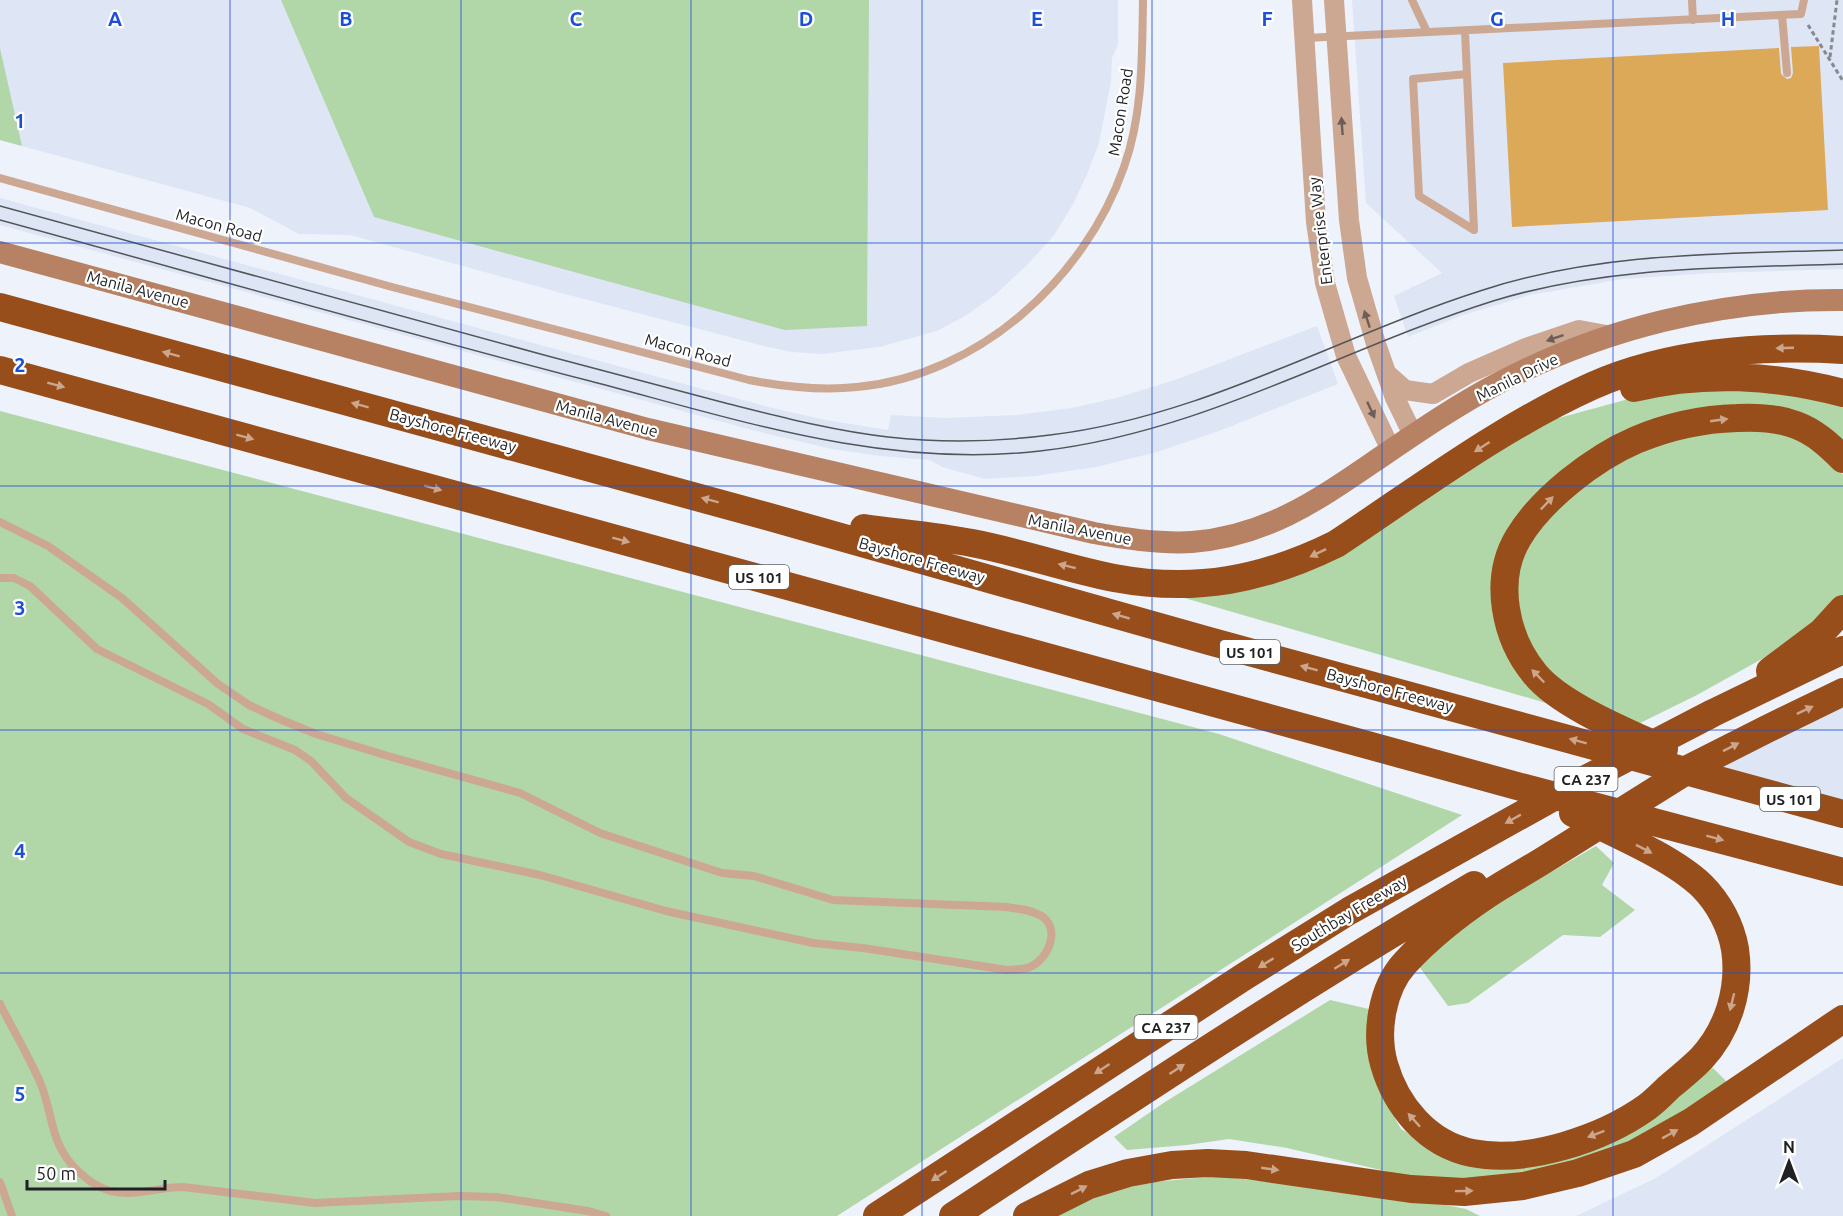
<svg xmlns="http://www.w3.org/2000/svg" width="1843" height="1216" font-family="Ubuntu,sans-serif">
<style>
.built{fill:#dee5f5}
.green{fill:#b1d7a8}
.building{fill:#dca959}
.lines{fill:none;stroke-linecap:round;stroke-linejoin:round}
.path{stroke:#86898f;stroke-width:3;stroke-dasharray:4.5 3;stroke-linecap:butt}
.service{stroke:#cca792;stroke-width:8}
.tertiary{stroke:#cca792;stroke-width:20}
.secondary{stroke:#b68263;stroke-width:22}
.motorway{stroke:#974e1b;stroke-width:28}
.tram{stroke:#525559;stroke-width:1.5}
.oneway{fill:#6d5d56}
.oneway2{fill:#cba68d}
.grid{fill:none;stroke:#1d4ed8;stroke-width:1.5;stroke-opacity:0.55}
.labels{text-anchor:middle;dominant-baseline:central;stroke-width:4.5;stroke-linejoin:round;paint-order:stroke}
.shield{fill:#fff;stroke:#626466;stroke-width:1.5}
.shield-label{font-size:15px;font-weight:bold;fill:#1f2124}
.street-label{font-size:16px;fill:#1f2124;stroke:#fff}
.grid-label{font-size:20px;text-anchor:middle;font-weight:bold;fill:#1d4ed8;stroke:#fff;stroke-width:4.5;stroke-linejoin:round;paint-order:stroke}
</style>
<rect width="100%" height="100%" fill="#eef2fb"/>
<path class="built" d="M0 0H1118V45L1112 58 1111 81 1099 143 1086 177 1072 206 1054 235 1029 263 995 295 965 316 937 331 879 347 822 354 792 352 768 347 565 294 350 235 299 234 250 208 0 140Z
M1352 0H1843V269L1711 273 1623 279 1530 295 1463 315 1408 337 1394 296 1442 273 1366 203Z
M0 198 772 408 826 420 888 430 891 415 945 418 1016 415 1072 408 1116 398 1175 380 1317 326 1338 384 1219 431 1157 452 1096 467 1035 476 985 479 942 467 930 460 880 456 832 449 752 430 0 225Z
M1843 692V814L1696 765Z
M1843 1058V1216H1576L1656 1178Z"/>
<path class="green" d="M281 0H869L867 326 785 330 374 217Z
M0 48 22 146 0 140Z
M1725 385 1843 401V451L1800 419 1630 431 1498 558 1546 703 1157 590 1246 585 1544 422 1647 394Z
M0 411 1219 734 1462 815 837 1216H0Z
M1720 426 1790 432 1837 466 1843 475V597L1816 629 1695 696 1636 725 1543 672 1520 630 1516 563 1542 518 1638 447Z
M1596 846 1614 863 1602 885 1635 910 1600 937 1563 935 1468 1003 1448 1006 1418 965 1456 927Z
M1330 1000 1369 1009 1378 1088 1401 1129 1447 1156 1476 1165 1657 1111 1713 1068 1729 1084 1631 1144 1576 1163 1464 1181 1411 1177 1287 1148 1229 1139 1187 1145 1127 1150 1114 1137 1165 1102Z
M1217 1176 1411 1198 1466 1209 1480 1216H1051L1094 1198 1143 1183Z"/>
<path class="building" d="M1819 46 1828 210 1512 227 1503 63 1779 48 1781 74 1787 79 1791 78 1793 73 1791 47Z"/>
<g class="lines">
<path class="path" d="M1808 25 1843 81
M1830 57 1837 0"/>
<path class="service" d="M1412 0 1427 32
M1692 0 1693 20
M1782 15 1787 73
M1465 31 1474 230 1419 196 1413 79 1467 74
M1306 38 1801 14 1804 0
M0 178 392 287 749 380C785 387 820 391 857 387 978 376 1085 279 1124 167 1143 114 1142 56 1143 0
M0 522 48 546 122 598 218 684 249 705 277 718 316 734 388 756 520 793 600 833 722 873 754 876 833 900 1007 907C1019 909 1033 910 1043 917 1061 931 1047 960 1030 967 1023 970 1014 969 1007 970L863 948 813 943 666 911 540 875 441 854 409 842 346 798 311 761 295 750 243 729 208 704 97 649 30 586 14 578H0
M0 1004C13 1030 28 1055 40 1082 54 1115 49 1145 79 1172 89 1181 97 1187 110 1191 137 1197 156 1187 183 1187L315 1203 459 1196 496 1197 588 1211 606 1216
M0 1182 12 1216"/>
<path class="tertiary" d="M1302 0 1316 222 1325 283 1346 356 1391 450
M1334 0 1349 220 1357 278 1376 344 1395 398 1413 435
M1387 374 1405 390 1433 394 1469 373 1526 348 1579 330 1612 336"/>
<path class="secondary" d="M0 252 648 429 1094 533C1126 539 1159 544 1192 542 1265 536 1315 502 1372 463 1412 436 1452 408 1495 385 1602 328 1722 299 1843 300"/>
<path class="motorway" d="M0 307 766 516 1209 641 1843 814
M0 370 1517 786 1843 872
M1634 388C1703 371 1776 375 1843 393
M864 528C900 533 937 536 972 543 1020 552 1067 569 1114 578 1195 593 1263 580 1336 544 1419 489 1501 427 1592 386 1668 352 1761 345 1843 350
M1770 671 1822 632 1843 609
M1664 749C1627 732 1560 705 1535 674 1505 638 1493 580 1518 538 1541 499 1594 458 1636 440 1667 427 1704 419 1737 418 1756 417 1778 418 1796 425 1815 432 1829 445 1843 459
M1678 774 1767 729 1843 692
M1573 813C1611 832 1672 857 1702 886 1719 903 1731 926 1735 949 1741 989 1728 1030 1701 1059 1691 1069 1680 1078 1669 1087 1662 1094 1655 1101 1647 1107 1602 1139 1527 1164 1472 1153 1427 1144 1396 1106 1384 1064 1375 1032 1382 988 1405 963 1429 937 1458 914 1488 894 1506 882 1525 872 1544 860 1595 828 1645 797 1696 765
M877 1216 1245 976 1349 911 1584 780 1713 713 1843 650
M953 1216C1125 1103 1296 989 1474 885
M1027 1216 1089 1185 1128 1173 1172 1165 1208 1163 1246 1165 1411 1189 1464 1192 1523 1186 1578 1173 1634 1154 1691 1122 1843 1019"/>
<path class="tram" d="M0 206C181 256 362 306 544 355 606 371 667 388 729 404 781 417 834 431 888 437 942 443 996 442 1050 435 1203 417 1338 336 1483 290 1600 252 1722 254 1843 250
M0 220C197 274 393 330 590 381 739 420 884 469 1040 451 1201 433 1341 349 1493 301 1606 266 1725 268 1843 264"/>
</g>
<defs><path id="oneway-solid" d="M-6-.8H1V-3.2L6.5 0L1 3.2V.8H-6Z" transform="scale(1.5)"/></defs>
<g class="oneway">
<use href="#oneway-solid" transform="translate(1342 126) rotate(-94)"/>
<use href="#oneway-solid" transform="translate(1367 319) rotate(-108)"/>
<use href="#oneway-solid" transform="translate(1555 338) rotate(161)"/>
<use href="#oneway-solid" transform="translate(1371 410) rotate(65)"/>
</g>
<g class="oneway2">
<use href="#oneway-solid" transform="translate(1785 348) rotate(178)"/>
<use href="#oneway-solid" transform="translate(171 354) rotate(-165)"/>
<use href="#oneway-solid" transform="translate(56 385) rotate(15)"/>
<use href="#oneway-solid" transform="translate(360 405) rotate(-165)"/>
<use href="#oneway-solid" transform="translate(1719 420) rotate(-8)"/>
<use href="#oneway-solid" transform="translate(245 437) rotate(15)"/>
<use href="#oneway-solid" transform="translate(1482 447) rotate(147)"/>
<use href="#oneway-solid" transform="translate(433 488) rotate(15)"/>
<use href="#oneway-solid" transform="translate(710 500) rotate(-165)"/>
<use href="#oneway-solid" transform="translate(1547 503) rotate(-46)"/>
<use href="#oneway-solid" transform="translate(621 540) rotate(15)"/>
<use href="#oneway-solid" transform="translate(1318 553) rotate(154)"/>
<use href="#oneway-solid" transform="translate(1067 566) rotate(-166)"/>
<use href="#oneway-solid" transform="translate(1121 616) rotate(-164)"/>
<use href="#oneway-solid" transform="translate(1309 668) rotate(-165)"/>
<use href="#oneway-solid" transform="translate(1538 676) rotate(-134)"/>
<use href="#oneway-solid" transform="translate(1805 710) rotate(-25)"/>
<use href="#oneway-solid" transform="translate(1578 741) rotate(-165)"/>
<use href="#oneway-solid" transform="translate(1731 747) rotate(-27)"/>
<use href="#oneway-solid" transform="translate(1513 819) rotate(151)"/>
<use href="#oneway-solid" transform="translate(1715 838) rotate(15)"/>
<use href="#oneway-solid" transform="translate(1644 849) rotate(27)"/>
<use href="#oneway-solid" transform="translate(1266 963) rotate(148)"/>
<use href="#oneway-solid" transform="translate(1342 964) rotate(-32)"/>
<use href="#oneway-solid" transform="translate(1732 1002) rotate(104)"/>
<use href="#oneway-solid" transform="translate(1102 1069) rotate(147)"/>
<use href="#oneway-solid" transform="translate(1177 1069) rotate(-33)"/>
<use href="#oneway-solid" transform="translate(1414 1120) rotate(-132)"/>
<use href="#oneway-solid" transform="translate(1596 1134) rotate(159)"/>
<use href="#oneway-solid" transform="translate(1670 1134) rotate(-29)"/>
<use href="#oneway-solid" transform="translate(1270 1169) rotate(8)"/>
<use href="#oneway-solid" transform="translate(939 1176) rotate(147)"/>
<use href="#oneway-solid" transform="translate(1079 1190) rotate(-27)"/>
<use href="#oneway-solid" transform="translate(1464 1191) rotate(-1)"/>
</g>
<path class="grid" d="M230 0V1216M461 0V1216M691 0V1216M922 0V1216M1152 0V1216M1382 0V1216M1613 0V1216M0 243H1843M0 486H1843M0 730H1843M0 973H1843"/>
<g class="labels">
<g class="shield">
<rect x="729" y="565" width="60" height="24" rx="4.5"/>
<rect x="1220" y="640" width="60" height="24" rx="4.5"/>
<rect x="1554.5" y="767" width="63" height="24" rx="4.5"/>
<rect x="1760" y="787" width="60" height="24" rx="4.5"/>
<rect x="1134.5" y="1015" width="63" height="24" rx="4.5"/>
</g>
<g class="shield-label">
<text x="759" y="577">US 101</text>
<text x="1250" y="652">US 101</text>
<text x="1586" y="779">CA 237</text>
<text x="1790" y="799">US 101</text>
<text x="1166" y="1027">CA 237</text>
</g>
<g class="street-label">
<text transform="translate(1120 112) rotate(-81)">Macon Road</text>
<text transform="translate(219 225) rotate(15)">Macon Road</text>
<text transform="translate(1320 231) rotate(-97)">Enterprise Way</text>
<text transform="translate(138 289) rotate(15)">Manila Avenue</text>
<text transform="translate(688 350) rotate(15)">Macon Road</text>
<text transform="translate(1517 377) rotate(-26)">Manila Drive</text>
<text transform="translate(607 418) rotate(15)">Manila Avenue</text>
<text transform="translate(453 430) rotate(15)">Bayshore Freeway</text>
<text transform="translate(1080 529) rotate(11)">Manila Avenue</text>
<text transform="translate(922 560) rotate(16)">Bayshore Freeway</text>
<text transform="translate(1390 690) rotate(15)">Bayshore Freeway</text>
<text transform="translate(1349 913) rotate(-31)">Southbay Freeway</text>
</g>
</g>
<g class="grid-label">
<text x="115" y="26">A</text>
<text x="346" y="26">B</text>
<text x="576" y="26">C</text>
<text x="806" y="26">D</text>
<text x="1037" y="26">E</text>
<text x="1267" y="26">F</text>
<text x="1497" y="26">G</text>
<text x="1728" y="26">H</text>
<text x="20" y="128">1</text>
<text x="20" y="372">2</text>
<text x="20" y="615">3</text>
<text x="20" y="858">4</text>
<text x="20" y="1101">5</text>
</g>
<g transform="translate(1789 1162)" stroke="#ffffff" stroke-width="4.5" paint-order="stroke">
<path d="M0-4.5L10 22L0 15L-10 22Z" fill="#1f2124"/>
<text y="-9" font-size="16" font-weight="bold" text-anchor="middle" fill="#1f2124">N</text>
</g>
<path d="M27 1180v9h138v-9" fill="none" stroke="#1f2124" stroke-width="3"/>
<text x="36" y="1180" font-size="18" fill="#1f2124" stroke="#ffffff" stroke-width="4.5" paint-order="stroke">50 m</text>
</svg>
